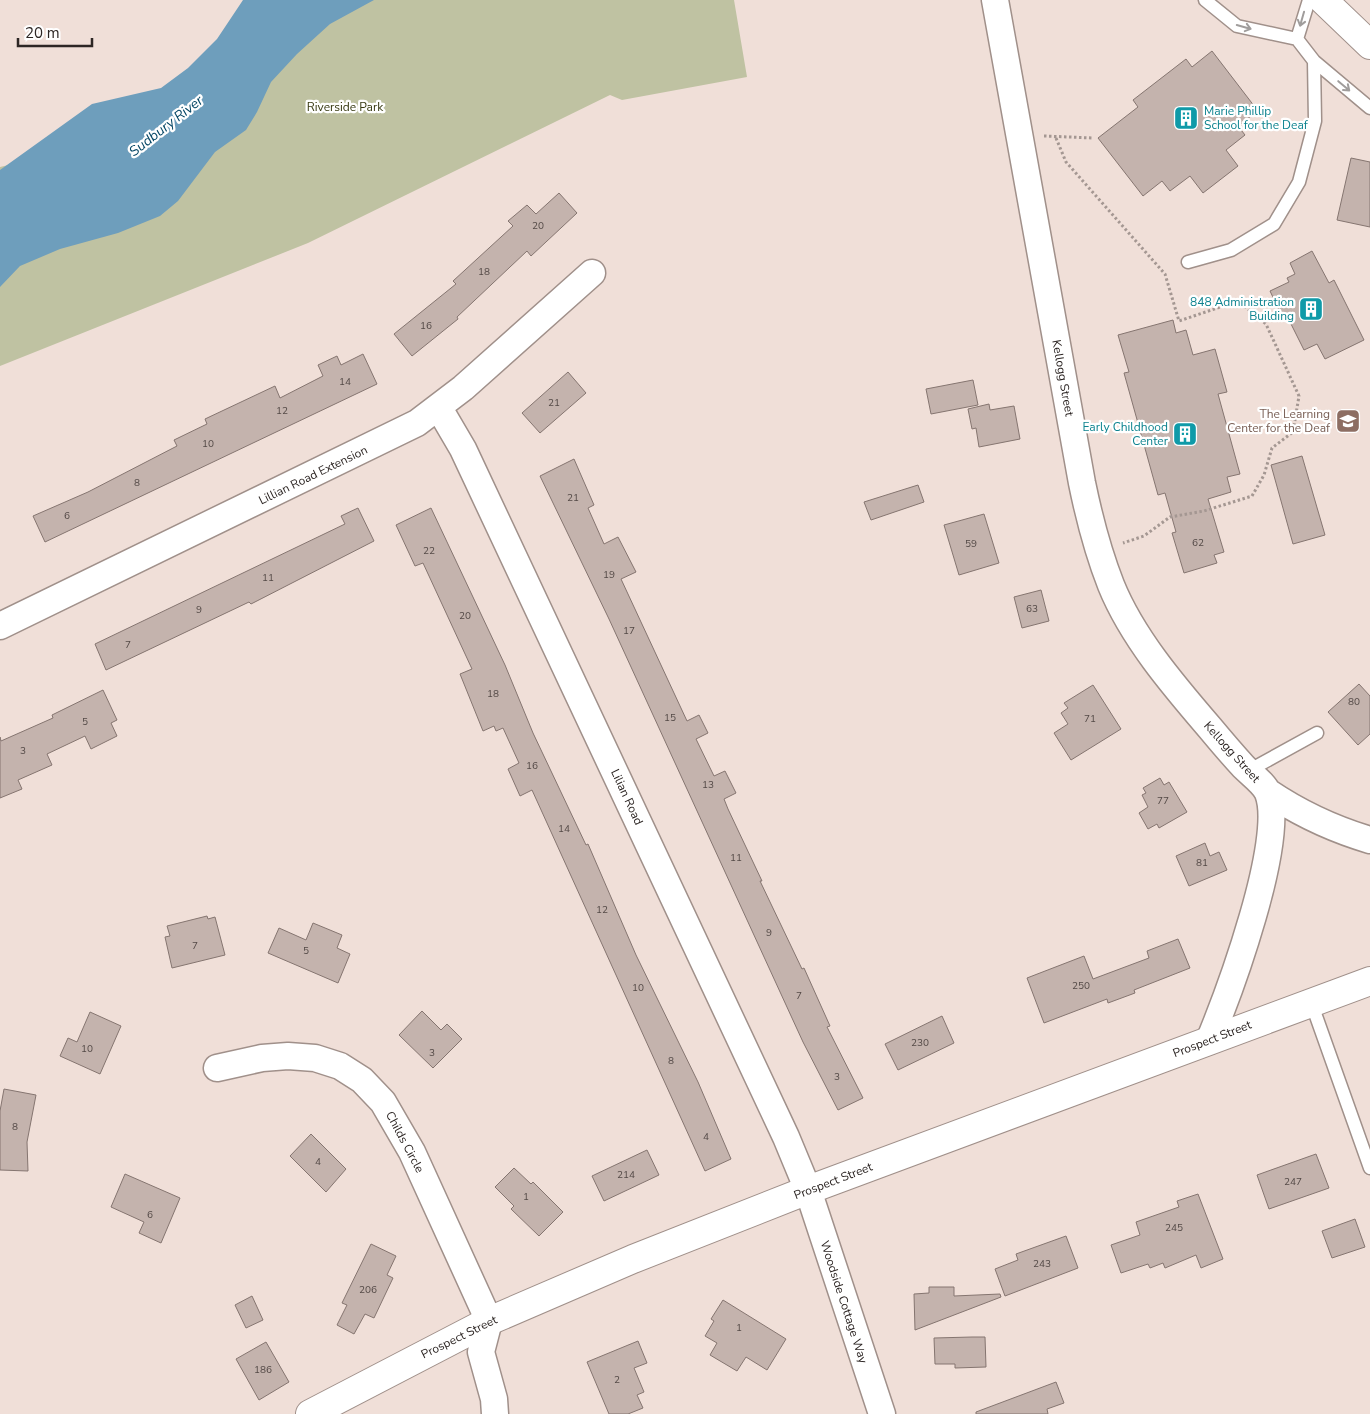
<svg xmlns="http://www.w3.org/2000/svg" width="1370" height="1414" font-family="'Nunito Sans',sans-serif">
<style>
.green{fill:#bfc2a2}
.water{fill:#6e9ebc}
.building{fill:#c4b3ad;stroke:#857570}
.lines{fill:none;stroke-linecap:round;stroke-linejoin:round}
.lane-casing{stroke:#a0908a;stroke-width:15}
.street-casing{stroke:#a0908a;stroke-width:29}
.secondary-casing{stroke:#a0908a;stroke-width:30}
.path{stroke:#a49792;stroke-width:3;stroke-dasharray:2.5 2.5;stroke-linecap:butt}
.lane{stroke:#fff;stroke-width:12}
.street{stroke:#fff;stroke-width:26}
.secondary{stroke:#fff;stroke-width:28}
.oneway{stroke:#a09d9c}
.labels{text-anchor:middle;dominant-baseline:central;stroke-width:4.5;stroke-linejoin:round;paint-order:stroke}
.number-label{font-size:10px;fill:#534946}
.park-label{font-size:12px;fill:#373911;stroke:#fff}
.culture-label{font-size:12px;fill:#0d838f;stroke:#fff;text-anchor:end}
.street-label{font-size:12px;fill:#2d2624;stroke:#fff}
.education-label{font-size:12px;fill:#785e54;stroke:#fff;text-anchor:end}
.water-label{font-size:14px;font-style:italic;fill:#034564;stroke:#fff}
</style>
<rect width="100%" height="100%" fill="#f0dfd8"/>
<path class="green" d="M321 0H734L747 77 622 100 610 95 308 243 0 366V167L30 160 156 104Z"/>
<path class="water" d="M243 0H374L330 24 297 54 271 82 257 112 246 130 215 152 178 201 160 216 118 233 60 249 20 266 0 287V170L92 104 161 88 188 68 217 39Z"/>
<path class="building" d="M1212 51 1258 111 1238 126 1245 135 1226 150 1238 166 1203 193 1190 176 1170 191 1162 181 1143 196 1098 138 1138 107 1133 100 1186 59 1192 67Z
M1351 158 1370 162V227L1337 220Z
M559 193 577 213 531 256 527 251 457 317 458 319 412 356 394 334 456 284 453 281 513 226 508 221 527 205 536 214Z
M1312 251 1329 283 1334 280 1364 340 1325 359 1317 344 1304 350 1285 312 1281 314 1270 291 1289 282 1287 278 1295 274 1290 263Z
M1173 320 1176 333 1186 330 1193 355 1215 349 1227 392 1218 394 1240 474 1227 477 1231 492 1208 499 1224 552 1214 555 1217 563 1184 573 1172 533 1176 532 1165 493 1158 495 1124 373 1129 372 1118 335Z
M363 354 377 384 45 542 33 516 88 492 177 446 174 440 207 424 205 419 275 386 280 398 323 376 318 365 337 356 341 365Z
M568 372 586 393 540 433 522 413Z
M973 380 978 405 931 414 926 389Z
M989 404 990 410 1014 406 1020 439 979 447 976 428 972 429 968 409Z
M1302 456 1325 535 1293 544 1271 465Z
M574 459 594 505 588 508 604 544 618 537 636 572 621 579 687 721 699 715 708 733 696 739 714 776 725 771 736 793 724 799 728 809 762 881H760L802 969 804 968 830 1026 827 1027 863 1098 838 1110 803 1042 609 619 540 476Z
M918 485 924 502 871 520 864 502Z
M358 508 374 541 251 604 249 602 106 670 95 644 345 524 341 516Z
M431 508 505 665 533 733 586 845 588 844 636 955 698 1082 731 1159 705 1171 532 790 520 796 508 769 519 763 503 728 496 731 494 726 483 731 460 674 472 669 423 563 415 566 396 525Z
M984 514 999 563 959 575 944 525Z
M1041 590 1049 621 1022 628 1014 597Z
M1359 684 1370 696V734L1358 745 1328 712Z
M1093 685 1121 729 1071 760 1054 733 1068 724 1061 713 1068 708 1064 703Z
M103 690 117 720 111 723 117 736 91 749 85 736 47 754 52 765 18 780 22 789 0 798V737L1 741 53 718 52 715Z
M1160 778 1164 785 1169 782 1187 812 1159 828 1157 824 1148 829 1139 813 1148 807 1142 795 1146 793 1143 788Z
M1205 843 1210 856 1219 852 1227 870 1189 886 1176 856Z
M207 916 208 919 215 917 225 955 172 968 165 937 170 936 167 926Z
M313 923 342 935 337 948 350 954 338 983 268 953 279 928 306 940Z
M1178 939 1190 968 1134 990 1135 993 1108 1003 1107 999 1044 1023 1027 978 1084 956 1093 979 1149 958 1147 951Z
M422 1011 441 1030 447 1024 462 1039 433 1068 399 1035Z
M90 1012 121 1026 100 1074 60 1056 68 1038 77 1042Z
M942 1016 954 1043 898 1070 885 1044Z
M4 1089 36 1095 27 1142 28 1171 0 1170V1111Z
M311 1134 346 1169 326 1192 290 1156Z
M647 1150 659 1175 604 1201 592 1176Z
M1316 1154 1329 1188 1269 1209 1257 1175Z
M514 1168 531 1184 533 1182 563 1212 539 1236 511 1209 514 1206 495 1187Z
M125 1174 180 1198 161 1243 139 1233 144 1222 111 1207Z
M1198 1194 1223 1259 1201 1268 1196 1255 1165 1268 1163 1263 1150 1268 1148 1264 1121 1273 1111 1245 1140 1235 1136 1222 1179 1207 1177 1201Z
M1355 1219 1365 1247 1332 1258 1322 1231Z
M1066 1236 1078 1268 1005 1296 995 1269 1018 1260 1016 1254Z
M371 1244 396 1256 387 1275 393 1278 374 1318 365 1314 354 1334 337 1325 347 1305 342 1303Z
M929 1287H954V1296L1000 1294 1001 1297 915 1330 914 1294 929 1293Z
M252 1296 263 1320 246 1328 235 1305Z
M723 1300 786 1339 767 1370 746 1357 737 1371 710 1355 717 1343 705 1336 714 1321 711 1319Z
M972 1337H985L986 1367 955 1368V1364H935L934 1338Z
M638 1341 647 1363 634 1368 644 1392 637 1395 643 1408 628 1414H609L587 1362Z
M266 1342 289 1382 259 1400 236 1359Z
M1056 1382 1064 1403 1047 1409 1048 1414H976V1412Z"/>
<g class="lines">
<defs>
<path id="lane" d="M1205 0 1237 26 1297 39 1314 61 1370 108
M1297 39 1309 0
M1188 262 1231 250 1274 224 1299 182 1315 121 1314 61
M1248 771 1317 733
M1311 1002 1370 1168"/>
<path id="street" d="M995 0 1082 483C1089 517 1098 552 1111 585 1132 637 1173 685 1210 728 1220 740 1231 753 1242 765 1249 773 1264 783 1268 793 1286 840 1229 993 1209 1041
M439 408 463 449 786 1137 808 1190 882 1414
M0 626 417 423 463 388 592 273
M1268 792C1299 813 1333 829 1370 840
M217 1068 262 1058 288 1056 315 1058 340 1066 362 1080 383 1102 412 1152 489 1321 481 1352 494 1399 495 1414"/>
<path id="secondary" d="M1323 0 1370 45
M310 1414 489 1321 633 1259 808 1190 1370 981"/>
</defs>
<use href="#lane" class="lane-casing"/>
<use href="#street" class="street-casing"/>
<use href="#secondary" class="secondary-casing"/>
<path class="path" d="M1044 136 1093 138
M1056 138 1066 162 1165 274 1179 321 1238 301 1266 324 1299 396 1293 432 1272 448 1264 475 1252 496 1204 511 1170 517 1144 536 1123 543"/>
<use href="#lane" class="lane"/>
<use href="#street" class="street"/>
<use href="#secondary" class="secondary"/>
</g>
<defs><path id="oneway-shaft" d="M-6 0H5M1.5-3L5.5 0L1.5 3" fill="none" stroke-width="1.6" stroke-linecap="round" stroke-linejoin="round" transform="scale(1.25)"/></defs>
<g class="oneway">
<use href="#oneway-shaft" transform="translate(1302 19) rotate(106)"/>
<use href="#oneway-shaft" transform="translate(1244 27) rotate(16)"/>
<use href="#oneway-shaft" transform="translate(1344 86) rotate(40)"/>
</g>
<defs>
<symbol id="building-square" viewBox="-11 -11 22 22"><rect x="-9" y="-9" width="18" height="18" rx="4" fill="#0f9aa8" stroke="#fff"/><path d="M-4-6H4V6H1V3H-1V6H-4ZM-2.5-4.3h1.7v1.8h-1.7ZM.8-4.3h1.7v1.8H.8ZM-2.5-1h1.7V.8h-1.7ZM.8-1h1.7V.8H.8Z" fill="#fff"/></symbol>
<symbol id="school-square" viewBox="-11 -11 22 22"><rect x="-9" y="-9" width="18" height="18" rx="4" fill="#8d6e63" stroke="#fff"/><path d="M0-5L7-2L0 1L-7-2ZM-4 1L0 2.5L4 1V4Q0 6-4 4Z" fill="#fff"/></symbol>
</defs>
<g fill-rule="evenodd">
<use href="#building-square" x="1172" y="104" width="28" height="28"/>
<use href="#building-square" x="1297" y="295" width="28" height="28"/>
<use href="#school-square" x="1334" y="407" width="28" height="28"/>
<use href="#building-square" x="1171" y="420" width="28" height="28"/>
</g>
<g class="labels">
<g class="number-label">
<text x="538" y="226">20</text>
<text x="484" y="272">18</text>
<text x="426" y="326">16</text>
<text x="345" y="382">14</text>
<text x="554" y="403">21</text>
<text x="282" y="411">12</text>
<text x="208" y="444">10</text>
<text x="137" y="483">8</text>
<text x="573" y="498">21</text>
<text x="67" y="516">6</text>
<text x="1198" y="543">62</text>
<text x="971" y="544">59</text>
<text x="429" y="551">22</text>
<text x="609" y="575">19</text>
<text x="268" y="578">11</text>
<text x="1032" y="609">63</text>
<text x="199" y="610">9</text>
<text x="465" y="616">20</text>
<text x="629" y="631">17</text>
<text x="128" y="645">7</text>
<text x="493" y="694">18</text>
<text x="1354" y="702">80</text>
<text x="670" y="718">15</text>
<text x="1090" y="719">71</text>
<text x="85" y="722">5</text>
<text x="23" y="751">3</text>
<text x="532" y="766">16</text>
<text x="708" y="785">13</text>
<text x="1163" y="801">77</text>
<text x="564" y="829">14</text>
<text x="736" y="858">11</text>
<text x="1202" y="863">81</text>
<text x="602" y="910">12</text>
<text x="769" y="933">9</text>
<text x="195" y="946">7</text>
<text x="306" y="951">5</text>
<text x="1081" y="986">250</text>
<text x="638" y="988">10</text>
<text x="799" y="996">7</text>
<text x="920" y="1043">230</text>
<text x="87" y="1049">10</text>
<text x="432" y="1053">3</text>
<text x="671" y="1061">8</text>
<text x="837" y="1077">3</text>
<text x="15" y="1127">8</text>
<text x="706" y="1137">4</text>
<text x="318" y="1162">4</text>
<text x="626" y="1175">214</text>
<text x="1293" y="1182">247</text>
<text x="526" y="1197">1</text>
<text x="150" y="1215">6</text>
<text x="1174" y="1228">245</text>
<text x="1042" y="1264">243</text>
<text x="368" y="1290">206</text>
<text x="739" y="1328">1</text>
<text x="263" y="1370">186</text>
<text x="617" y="1380">2</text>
</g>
<g class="park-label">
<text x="345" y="107">Riverside Park</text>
</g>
<g class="culture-label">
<text x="1204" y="111" text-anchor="start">Marie Phillip<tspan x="1204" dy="14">School for the Deaf</tspan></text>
<text x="1294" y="302">848 Administration<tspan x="1294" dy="14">Building</tspan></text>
<text x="1168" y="427">Early Childhood<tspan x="1168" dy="14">Center</tspan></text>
</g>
<g class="street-label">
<text transform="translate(1063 378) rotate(80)">Kellogg Street</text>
<text transform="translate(313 475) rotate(-26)">Lillian Road Extension</text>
<text transform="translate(1232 752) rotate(48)">Kellogg Street</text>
<text transform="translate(627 797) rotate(65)">Lilian Road</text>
<text transform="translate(1212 1039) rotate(-21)">Prospect Street</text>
<text transform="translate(405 1142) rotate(62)">Childs Circle</text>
<text transform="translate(833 1181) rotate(-21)">Prospect Street</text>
<text transform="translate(844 1302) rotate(72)">Woodside Cottage Way</text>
<text transform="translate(459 1337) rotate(-26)">Prospect Street</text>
</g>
<g class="education-label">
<text x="1330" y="414">The Learning<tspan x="1330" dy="14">Center for the Deaf</tspan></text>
</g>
<g class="water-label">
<text transform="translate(166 126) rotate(-38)">Sudbury River</text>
</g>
</g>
<path d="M18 38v8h74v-8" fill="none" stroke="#2d2624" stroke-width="2.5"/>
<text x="25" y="38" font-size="15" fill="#2d2624" stroke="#ffffff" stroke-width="4" paint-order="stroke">20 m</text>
</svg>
